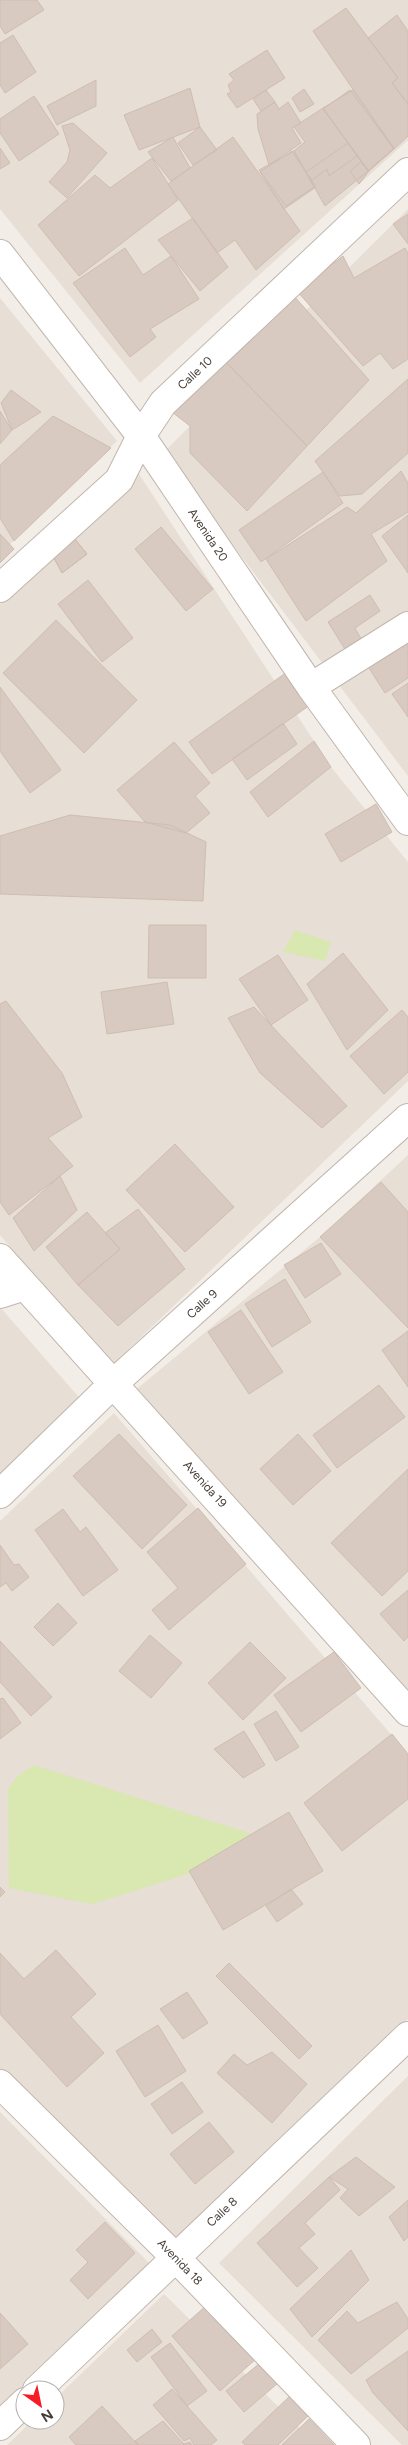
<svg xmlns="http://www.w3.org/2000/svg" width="408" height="2445" font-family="Figtree,sans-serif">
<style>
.residential{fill:#e7ded5}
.green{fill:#d9e7b1}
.building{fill:#d8cac0;stroke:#cfbdb0}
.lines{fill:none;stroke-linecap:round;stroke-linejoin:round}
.street-casing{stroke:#c2b6ad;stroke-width:30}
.street{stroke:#fff;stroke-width:28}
.labels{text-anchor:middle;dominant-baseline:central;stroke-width:4;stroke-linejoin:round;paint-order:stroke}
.street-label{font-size:12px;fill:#463d36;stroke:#fff}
</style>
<rect width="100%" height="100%" fill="#f3ede7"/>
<path class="residential" d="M0 0H408V140L140 383 0 209Z
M408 209V776L163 453Z
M0 298 117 441 0 554Z
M135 468 331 767 408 862V1081L111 1366 0 1235V604Z
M408 1155V1695L132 1393 320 1237Z
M0 1307 84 1403 0 1480Z
M114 1413 408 1754V2019L175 2246 0 2069V1521Z
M408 2076V2445H402L219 2263Z
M0 2112 154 2268 0 2411Z
M164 2294 317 2445H7L33 2420H55V2399Z"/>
<path class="green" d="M295 930 331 942 325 961 283 952Z
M34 1765 284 1844 92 1904 9 1888 8 1788 19 1775Z"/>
<path class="building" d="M0 0H37L44 10 5 34 0 26Z
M346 8 398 78 392 83 408 104V136L394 149 313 31Z
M397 15 408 31V104L392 83 398 78 368 38Z
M13 35 36 72 5 93 0 85V43Z
M267 50 285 78 237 108 227 94 231 92 228 85 234 80 229 74Z
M96 80V106L57 125 47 106Z
M190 88 200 127 139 150 124 115Z
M304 89 314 104 300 112 292 98Z
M266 90 275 102 261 111 253 99Z
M350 90 394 149 369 171 323 109Z
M353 90 394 148 368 171 323 108Z
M34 96 59 134 19 161 0 133V119Z
M275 102 279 109 288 102 301 123 292 128 301 143 269 165 258 129 257 114Z
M323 108 368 171 325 206 294 151 305 142 294 127Z
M73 123 107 153 67 198 49 182 67 162 70 150 62 126Z
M200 127 217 150 193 165 178 143Z
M173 137 190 168 171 181 148 152Z
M233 137 300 231 256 270 235 240 217 253 168 184Z
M348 143 357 156 329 176 327 169 312 180 306 172Z
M0 148 10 163 0 169Z
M292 151 316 187 284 209 260 172Z
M294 151 314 187 286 206 259 170Z
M152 158 178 200 79 276 38 225 95 175 110 188Z
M361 162 369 171 359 184 350 171Z
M408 214V244L393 224Z
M193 218 228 267 200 291 158 240Z
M125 248 143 275 171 256 199 299 150 329 156 337 130 357 73 283Z
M405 248 408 253V359L393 369 380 353 363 366 297 291 343 256 354 278Z
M293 295 369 380 307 446 225 361Z
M225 361 307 446 247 511 190 453V426L172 412Z
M408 379V453L362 494 340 496 315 461Z
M11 390 41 412 12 430 1 403Z
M0 411 12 430 0 444Z
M53 416 111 448 14 541 0 518V465Z
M401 471 408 483V512L371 534 387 561 306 621 266 559 347 507 356 513Z
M323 472 343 503 261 562 239 530Z
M408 515V573L382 536Z
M161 527 213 589 186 611 135 549Z
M0 534 14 549 0 563Z
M74 538 87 554 62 573 54 558Z
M74 538 87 554 62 573 54 558Z
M88 580 133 638 102 662 58 604Z
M370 595 380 611 355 628 364 644 348 654 328 622Z
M56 620 137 700 84 753 3 673Z
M408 627V678L385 693 362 657Z
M287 672 310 705 212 774 189 742Z
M408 683V717L392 694Z
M0 687 61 770 30 793 0 751Z
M283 723 297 744 247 780 232 759Z
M314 741 331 767 268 817 250 792Z
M174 742 210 783 195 796 210 813 186 833 145 822 117 790Z
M376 804 392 832 341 862 325 834Z
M70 815 170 825 206 842 203 901 0 894V836Z
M149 925H206V978H148Z
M343 953 388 1010 347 1050 307 984Z
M278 955 308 1000 271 1025 239 979Z
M167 982 174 1024 107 1034 101 992Z
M6 1001 62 1073 82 1117 48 1138 73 1166 9 1215 0 1202V1004Z
M254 1007 347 1106 322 1128 260 1073 228 1018Z
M402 1010 408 1017V1072L384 1094 350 1056Z
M175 1144 234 1207 185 1252 126 1190Z
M60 1176 77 1210 34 1251 13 1218Z
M381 1182 408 1212V1328L320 1237Z
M138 1209 185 1269 118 1326 78 1285 120 1249 105 1233Z
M87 1212 120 1249 78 1285 46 1247Z
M321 1243 341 1274 305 1298 284 1265Z
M285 1279 311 1322 272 1347 245 1304Z
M241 1310 283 1372 249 1394 208 1332Z
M408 1331V1387L382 1350Z
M379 1385 405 1417 337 1468 313 1435Z
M119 1434 187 1505 142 1549 73 1476Z
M298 1434 331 1471 293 1505 260 1469Z
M408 1469V1571L382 1596 331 1543Z
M198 1508 246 1564 169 1630 152 1610 178 1588 147 1552Z
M63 1509 80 1532 86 1527 118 1570 83 1596 35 1530Z
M0 1545 14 1565 19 1564 29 1577 12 1591 6 1583 0 1587Z
M408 1590V1637L404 1641 380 1614Z
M58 1603 77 1623 53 1646 34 1627Z
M150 1635 182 1663 151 1698 119 1671Z
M0 1641 52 1697 31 1716 0 1682Z
M250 1642 286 1678 243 1720 208 1683Z
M334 1652 361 1688 301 1732 274 1695Z
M3 1698 21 1723 0 1739V1699Z
M276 1711 299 1747 276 1761 254 1724Z
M244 1731 265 1765 243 1778 214 1749Z
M392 1734 408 1754V1799L342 1851 304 1803Z
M289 1812 323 1871 223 1930 189 1871Z
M0 1887 5 1892 0 1897Z
M291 1889 303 1904 277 1922 266 1906Z
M56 1950 96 1994 71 2017 104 2053 67 2087 0 2014V1953L24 1979Z
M229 1963 312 2046 299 2059 216 1976Z
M187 1992 208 2023 183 2039 160 2009Z
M158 2025 186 2071 145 2097 116 2051Z
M272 2052 307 2084 272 2123 217 2073 234 2054 247 2065Z
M182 2082 203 2112 172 2134 151 2104Z
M209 2122 234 2152 195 2184 170 2154Z
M356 2157 395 2187 359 2216 340 2198 348 2189 329 2177Z
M329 2177 340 2190 305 2223 315 2234 299 2248 318 2268 297 2287 257 2243Z
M408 2200V2237L404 2241 389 2217Z
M105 2222 135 2253 88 2299 70 2280 88 2262 76 2250Z
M351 2250 369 2280 312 2337 290 2309Z
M397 2302 408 2319V2328L351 2374 318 2340 347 2311 358 2323Z
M207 2305 257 2358 220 2391 172 2336Z
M0 2313 28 2344 0 2369Z
M152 2329 162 2342 137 2362 127 2350Z
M170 2343 207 2391 187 2406 151 2357Z
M408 2351V2431L373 2393 366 2380Z
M260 2363 278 2383 244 2412 226 2391Z
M172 2389 217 2440 211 2445H194L190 2438 184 2441 153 2405Z
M295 2391 314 2410 278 2445H245L242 2442Z
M102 2406 138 2445H76L69 2437Z
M309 2419 334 2445H282Z
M163 2421 184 2444 190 2442 192 2445H139L135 2441Z"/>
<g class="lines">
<defs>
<path id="street" d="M0 254 141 436 311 687 408 821
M0 588 119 480 141 436 163 403 408 172
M311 687 408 626
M0 1258 408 1712
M0 1294 25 1286
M0 1494 114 1383 408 1118
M0 2084 175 2257 356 2445
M37 2390 408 2036
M0 2426 25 2402"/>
</defs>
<use href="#street" class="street-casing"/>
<use href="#street" class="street"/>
</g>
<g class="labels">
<g class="street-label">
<text transform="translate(195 373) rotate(-43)">Calle 10</text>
<text transform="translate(208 535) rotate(56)">Avenida 20</text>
<text transform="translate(202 1304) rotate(-42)">Calle 9</text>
<text transform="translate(205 1484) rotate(48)">Avenida 19</text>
<text transform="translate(222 2212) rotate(-43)">Calle 8</text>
<text transform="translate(180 2262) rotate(46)">Avenida 18</text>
</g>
</g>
<g transform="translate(40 2405) rotate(147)"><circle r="24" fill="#ffffff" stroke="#b5b1af"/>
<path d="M0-4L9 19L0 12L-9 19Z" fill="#f61b25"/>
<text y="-8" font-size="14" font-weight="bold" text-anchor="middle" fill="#463d36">N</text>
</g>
</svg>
